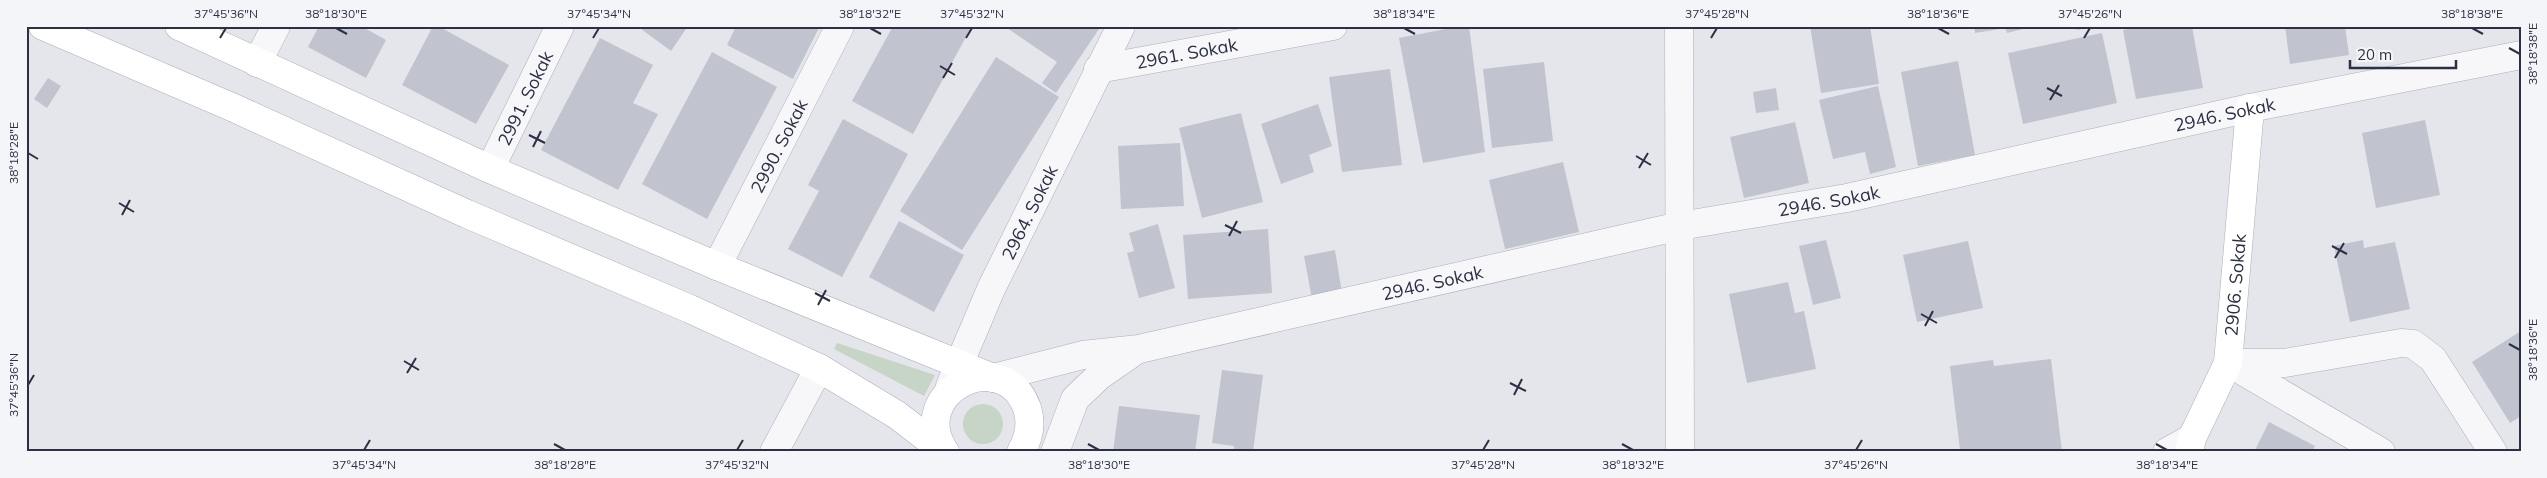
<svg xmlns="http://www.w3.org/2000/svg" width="2547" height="478" font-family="Mulish,sans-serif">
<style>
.green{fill:#c6d5c5}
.building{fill:#c1c4ce}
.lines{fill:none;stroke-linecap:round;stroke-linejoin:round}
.street-casing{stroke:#adafb9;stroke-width:29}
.secondary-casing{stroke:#adafb9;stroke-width:29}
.street{stroke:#f7f7fa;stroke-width:28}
.secondary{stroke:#fff;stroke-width:28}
.ticks{fill:none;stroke:#2c3044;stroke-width:2}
.labels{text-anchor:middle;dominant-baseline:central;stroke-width:5;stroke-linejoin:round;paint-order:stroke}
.street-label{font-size:18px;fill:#2c3044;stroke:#f4f5f9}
.neatline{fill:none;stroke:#2c3044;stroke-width:2}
.ticks-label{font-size:12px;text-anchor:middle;fill:#2c3044}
</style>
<rect width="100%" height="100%" fill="#e4e6eb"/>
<path class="green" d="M837 343 935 375 924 396 834 349Z
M963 424a20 20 0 1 1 40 0a20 20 0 1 1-40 0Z"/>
<path class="building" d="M319 26H361L386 40 366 78 308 47Z
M433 26H438L509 65 476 124 402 85Z
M637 26H688L671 51Z
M736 26H820L793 79 727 45Z
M893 26H972L913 134 852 101Z
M1004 26H1101L1056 93 1042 83 1057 62Z
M1461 26H1469L1485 152 1423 163 1399 38Z
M1810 26H1870L1879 84 1821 93Z
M1974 26H2000V29L1975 33Z
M2005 26H2031V27L2007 33Z
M2076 26H2092V27L2077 30Z
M2143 26H2192L2203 88 2136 99 2123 30Z
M2285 26H2345L2349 55 2290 64Z
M2102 33 2117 103 2023 124 2008 53Z
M600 38 653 65 633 103 658 114 618 190 541 150Z
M712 52 777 87 707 219 642 184Z
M996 57 1059 97 962 250 900 211Z
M1958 61 1975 155 1918 166 1901 72Z
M1544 62 1553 141 1492 148 1483 69Z
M1390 69 1402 165 1342 172 1329 77Z
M48 78 61 86 47 108 34 99Z
M1878 86 1896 167 1870 174 1865 152 1833 159 1819 100Z
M1776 88 1779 110 1756 113 1753 92Z
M1318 104 1332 146 1309 155 1314 172 1281 184 1261 124Z
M1241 113 1263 202 1202 218 1179 128Z
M843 119 908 154 842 277 788 249 819 191 808 185Z
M2425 120 2440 195 2376 208 2362 133Z
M1795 122 1809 183 1744 198 1730 137Z
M1180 143 1184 206 1121 209 1118 146Z
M1563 162 1579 232 1505 249 1489 180Z
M899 221 964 255 934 312 869 277Z
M1158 224 1175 288 1139 298 1127 253 1134 251 1129 233Z
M1268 229 1272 293 1188 299 1183 235Z
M1826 240 1841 298 1813 305 1799 246Z
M2363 240 2364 248 2395 242 2410 309 2350 322 2334 246Z
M1968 241 1983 308 1917 322 1903 255Z
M1335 250 1342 293 1312 299 1304 256Z
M1788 282 1795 313 1804 311 1816 369 1747 383 1729 294Z
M2521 331V416L2510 423 2472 362Z
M2051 359 2062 452H1954L1960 450 1950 366 1993 360 1994 366Z
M1222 370 1263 375 1253 452H1233L1234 446 1212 443Z
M1119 406 1200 415 1195 452H1113Z
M2269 422 2315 446 2312 452H2254Z"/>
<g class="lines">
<defs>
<g id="street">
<path d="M1679 26 1680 452"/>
<path d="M257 63 276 26"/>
<path id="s1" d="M1098 69 1333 26"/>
<path id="s2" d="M490 169 560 26"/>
<path id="s3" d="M717 266 840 26"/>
<path d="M2228 363H2285L2401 343 2413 344 2433 359 2493 452"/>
<path d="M2229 363 2381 452"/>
<path id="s4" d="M993 378 1083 355 1139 349 1680 226 1847 198 2250 108 2521 55"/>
<path id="s5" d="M950 386 991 289 1121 26"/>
<path d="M774 452 819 368"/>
<path d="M1055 452 1075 399 1099 376 1135 351"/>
<path d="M2167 452 2192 438"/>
</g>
<g id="secondary">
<path d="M43 26 234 108 467 214 690 309 819 368 897 415 945 452"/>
<path d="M179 26 490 169 717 266 993 378"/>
<path d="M945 452C905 392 1003 343 1027 408 1032 423 1029 438 1021 452"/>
<path id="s6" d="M2189 452 2192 438 2228 363 2250 108"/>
</g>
</defs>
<use href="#street" class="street-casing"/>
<use href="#secondary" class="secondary-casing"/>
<use href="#street" class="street"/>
<use href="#secondary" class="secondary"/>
</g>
<path class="ticks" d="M336 28 347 34M870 28 881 34M1404 28 1415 34M1938 28 1949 34M2472 28 2483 34M220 38 226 28M593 38 599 28M966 38 972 28M1711 38 1717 28M2084 38 2090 28M2509 48 2520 54M940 66 955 75M943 78 952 63M2047 88 2062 96M2050 100 2059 85M529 135 545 143M533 147 541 131M28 153 38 159M1636 156 1651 165M1639 168 1648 153M119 203 134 212M122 215 130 200M1225 225 1241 233M1229 236 1237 221M2332 246 2347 254M2335 258 2344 243M815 293 830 301M818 305 826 290M1921 314 1937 323M1925 326 1933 311M2509 344 2520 350M404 361 419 370M407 373 416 358M1510 383 1526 391M28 385 34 375M1514 395 1522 379M554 444 565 450M1088 444 1099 450M1622 444 1633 450M2156 444 2167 450M364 450 370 440M737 450 743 440M1483 450 1489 440M1856 450 1862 440"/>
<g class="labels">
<g class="street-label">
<text stroke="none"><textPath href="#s1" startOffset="90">2961. Sokak</textPath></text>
<text stroke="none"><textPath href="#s2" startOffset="79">2991. Sokak</textPath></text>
<text stroke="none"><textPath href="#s4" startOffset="1260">2946. Sokak</textPath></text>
<text stroke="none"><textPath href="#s3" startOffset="135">2990. Sokak</textPath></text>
<text stroke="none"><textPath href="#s4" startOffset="855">2946. Sokak</textPath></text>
<text stroke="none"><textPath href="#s5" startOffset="191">2964. Sokak</textPath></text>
<text stroke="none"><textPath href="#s4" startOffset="450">2946. Sokak</textPath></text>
<text stroke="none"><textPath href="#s6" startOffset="176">2906. Sokak</textPath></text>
</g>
</g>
<rect width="2547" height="478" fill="none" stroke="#f4f5f9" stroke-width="55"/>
<path d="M2350 60v8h106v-8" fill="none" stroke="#2c3044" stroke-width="2.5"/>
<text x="2357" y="60" font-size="15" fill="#2c3044" stroke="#f4f5f9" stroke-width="4" paint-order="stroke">20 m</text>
<rect x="28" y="28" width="2492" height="422" class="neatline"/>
<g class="ticks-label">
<text x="226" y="18">37°45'36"N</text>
<text x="336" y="18">38°18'30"E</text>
<text x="599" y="18">37°45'34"N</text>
<text x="870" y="18">38°18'32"E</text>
<text x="972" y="18">37°45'32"N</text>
<text x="1404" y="18">38°18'34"E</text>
<text x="1717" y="18">37°45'28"N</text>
<text x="1938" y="18">38°18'36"E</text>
<text x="2090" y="18">37°45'26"N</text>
<text x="2472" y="18">38°18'38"E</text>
<text transform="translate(2533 54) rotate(-90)" y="4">38°18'38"E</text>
<text transform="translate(14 153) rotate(-90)" y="4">38°18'28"E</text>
<text transform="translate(2533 350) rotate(-90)" y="4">38°18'36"E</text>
<text transform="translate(14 385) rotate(-90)" y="4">37°45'36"N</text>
<text x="364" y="469">37°45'34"N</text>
<text x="565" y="469">38°18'28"E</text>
<text x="737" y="469">37°45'32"N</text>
<text x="1099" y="469">38°18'30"E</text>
<text x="1483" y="469">37°45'28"N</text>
<text x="1633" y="469">38°18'32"E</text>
<text x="1856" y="469">37°45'26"N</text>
<text x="2167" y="469">38°18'34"E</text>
</g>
</svg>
